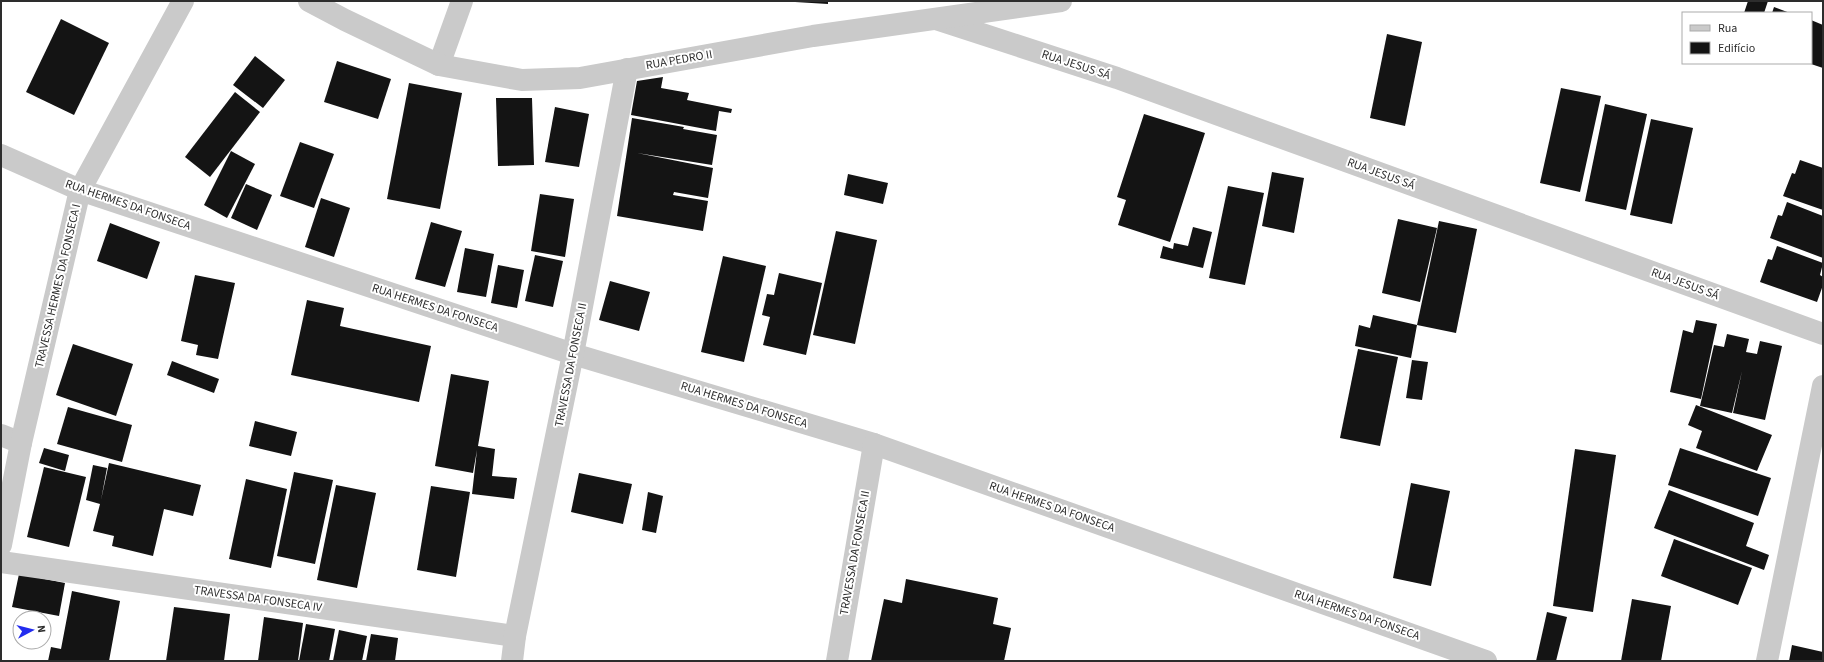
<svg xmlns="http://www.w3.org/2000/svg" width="1824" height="662" font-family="'Source Sans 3',sans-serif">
	<rect width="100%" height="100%" fill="#fff"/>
	<g fill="#141414">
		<path d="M 795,1 L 828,1 L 828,4 L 795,2 Z"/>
		<path d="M 1748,1 L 1768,1 L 1764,13 L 1744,13 Z"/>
		<path d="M 1774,7 L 1790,13 L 1772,13 Z"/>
		<path d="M 61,19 L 109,43 L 74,115 L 26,92 Z"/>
		<path d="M 1811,20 L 1823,25 L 1823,68 L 1811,64 Z"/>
		<path d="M 1387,34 L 1422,42 L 1405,126 L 1370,118 Z"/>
		<path d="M 255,56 L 285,80 L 263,108 L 233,85 Z"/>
		<path d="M 337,61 L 391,79 L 378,119 L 324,102 Z"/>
		<path d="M 663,77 L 661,88 L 689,93 L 687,100 L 732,109 L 731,113 L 719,111 L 716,131 L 631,115 L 637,81 Z"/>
		<path d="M 409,83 L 462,93 L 440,209 L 387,199 Z"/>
		<path d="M 1561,88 L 1601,96 L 1580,192 L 1540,183 Z"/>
		<path d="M 235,92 L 260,112 L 210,177 L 185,157 Z"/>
		<path d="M 496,98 L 532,98 L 534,165 L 498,166 Z"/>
		<path d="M 1605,104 L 1647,114 L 1626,210 L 1585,201 Z"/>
		<path d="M 555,107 L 589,114 L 579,167 L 545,162 Z"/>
		<path d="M 1144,114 L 1205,133 L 1170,242 L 1118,225 L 1126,200 L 1117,197 Z"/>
		<path d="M 632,118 L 684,127 L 683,129 L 717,135 L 712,165 L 637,153 L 713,168 L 708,198 L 674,192 L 673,195 L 708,201 L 703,231 L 617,216 Z"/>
		<path d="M 1651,119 L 1693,128 L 1672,224 L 1630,215 Z"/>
		<path d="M 300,142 L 334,154 L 314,208 L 280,196 Z"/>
		<path d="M 231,151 L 255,164 L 227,218 L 204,205 Z"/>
		<path d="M 1800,160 L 1823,168 L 1823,210 L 1783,196 L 1792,173 L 1795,174 Z"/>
		<path d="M 1272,172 L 1304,178 L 1294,233 L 1262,226 Z"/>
		<path d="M 848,174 L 888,183 L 883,204 L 844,195 Z"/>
		<path d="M 246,184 L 272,195 L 257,230 L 231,218 Z"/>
		<path d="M 1228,186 L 1264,193 L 1245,285 L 1209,278 Z"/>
		<path d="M 540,194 L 574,199 L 565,257 L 531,251 Z"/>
		<path d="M 321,198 L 350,208 L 334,257 L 305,247 Z"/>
		<path d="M 1787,202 L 1823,216 L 1823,258 L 1770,238 L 1778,215 L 1782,216 Z"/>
		<path d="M 1398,219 L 1437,228 L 1420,302 L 1382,293 Z"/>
		<path d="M 1439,221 L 1477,229 L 1456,333 L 1417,325 Z"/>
		<path d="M 431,222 L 462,231 L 445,287 L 415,279 Z"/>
		<path d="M 110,223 L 160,242 L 147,279 L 97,261 Z"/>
		<path d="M 1193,227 L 1212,232 L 1203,268 L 1160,258 L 1163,246 L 1173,249 L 1174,243 L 1188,246 Z"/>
		<path d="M 836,231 L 877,240 L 855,344 L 813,335 Z"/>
		<path d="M 1777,246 L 1823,263 L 1820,275 L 1823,277 L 1823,285 L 1817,302 L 1760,282 L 1768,259 L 1772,260 Z"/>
		<path d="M 465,248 L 494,254 L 486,297 L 457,292 Z"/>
		<path d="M 535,255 L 563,261 L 553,307 L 525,301 Z"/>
		<path d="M 723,256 L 766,266 L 744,362 L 701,352 Z"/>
		<path d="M 498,265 L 524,270 L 517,308 L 491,303 Z"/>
		<path d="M 779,273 L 822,283 L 806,355 L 763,345 L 770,317 L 762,315 L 767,294 L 774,295 Z"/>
		<path d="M 195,275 L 235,283 L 218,359 L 196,355 L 198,345 L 181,341 Z"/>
		<path d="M 610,281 L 650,292 L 639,331 L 599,320 Z"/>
		<path d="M 307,300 L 344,308 L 340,326 L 431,346 L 419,402 L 291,375 Z"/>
		<path d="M 1373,315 L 1417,325 L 1411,358 L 1355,346 L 1359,325 L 1370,328 Z"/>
		<path d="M 1696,320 L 1717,324 L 1701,399 L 1670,392 L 1683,330 L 1693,333 Z"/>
		<path d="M 1727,334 L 1749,339 L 1746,352 L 1757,354 L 1760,341 L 1782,346 L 1765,420 L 1733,413 L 1742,371 L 1732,413 L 1700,406 L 1714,345 L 1724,347 Z"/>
		<path d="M 73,344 L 133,364 L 116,416 L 56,395 Z"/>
		<path d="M 1358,349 L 1398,357 L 1380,446 L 1340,438 Z"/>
		<path d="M 1412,360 L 1428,362 L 1422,400 L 1406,398 Z"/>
		<path d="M 172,361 L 219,379 L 214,393 L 167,375 Z"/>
		<path d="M 451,374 L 489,381 L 478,446 L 495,449 L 492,476 L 517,478 L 514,499 L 472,494 L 477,450 L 473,473 L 435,466 Z"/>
		<path d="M 1696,405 L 1772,435 L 1757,471 L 1696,448 L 1702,431 L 1688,425 Z"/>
		<path d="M 68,407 L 132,425 L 122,462 L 57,444 Z"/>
		<path d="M 255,421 L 297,432 L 291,456 L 249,446 Z"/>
		<path d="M 44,448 L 69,455 L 65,471 L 39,463 Z"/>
		<path d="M 1680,448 L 1771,478 L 1758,516 L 1668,485 Z"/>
		<path d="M 1575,449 L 1616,455 L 1593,612 L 1553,606 Z"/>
		<path d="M 109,463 L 201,485 L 193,516 L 164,509 L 153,556 L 112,546 L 114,536 L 93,531 L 100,504 L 86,500 L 93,465 L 107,468 L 101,500 Z"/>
		<path d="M 44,467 L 86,477 L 69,547 L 27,537 Z"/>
		<path d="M 294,472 L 333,480 L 315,564 L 277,556 Z"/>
		<path d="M 579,473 L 632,484 L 623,524 L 571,512 Z"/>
		<path d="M 246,479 L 287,489 L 271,568 L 229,559 Z"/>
		<path d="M 1411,483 L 1450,491 L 1431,586 L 1393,578 Z"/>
		<path d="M 336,485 L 376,493 L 357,588 L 317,580 Z"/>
		<path d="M 431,486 L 470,492 L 456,577 L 417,570 Z"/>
		<path d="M 1669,490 L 1754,523 L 1746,546 L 1769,555 L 1764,570 L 1654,528 Z"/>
		<path d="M 648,492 L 663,496 L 656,533 L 642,530 Z"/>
		<path d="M 1674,539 L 1752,568 L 1738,605 L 1661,576 Z"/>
		<path d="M 19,574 L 65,583 L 59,616 L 12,607 Z"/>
		<path d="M 906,579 L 998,598 L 993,624 L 1011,628 L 1004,661 L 871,661 L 884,599 L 902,603 Z"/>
		<path d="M 72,591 L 120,601 L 109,661 L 48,661 L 51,647 L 61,649 Z"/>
		<path d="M 1632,599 L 1671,606 L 1661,661 L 1621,661 Z"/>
		<path d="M 174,607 L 230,614 L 224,661 L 166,661 Z"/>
		<path d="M 1547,612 L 1567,617 L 1556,661 L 1536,661 Z"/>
		<path d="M 264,617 L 303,623 L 298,661 L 258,661 Z"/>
		<path d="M 306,624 L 335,629 L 329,661 L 299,661 Z"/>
		<path d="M 339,630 L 367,636 L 362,661 L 333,661 Z"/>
		<path d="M 371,634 L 398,638 L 395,661 L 366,661 Z"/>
		<path d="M 1792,645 L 1823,652 L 1823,661 L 1789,661 Z"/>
	</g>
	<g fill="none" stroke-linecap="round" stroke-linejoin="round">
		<g stroke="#cacaca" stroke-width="22">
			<path d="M 936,19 L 1117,78 L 1823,334"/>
			<path d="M 439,65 L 462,1"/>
			<path d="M 1,155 L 80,190 L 573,354 L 874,444 L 1486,661"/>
			<path d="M 1,435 L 21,443"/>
			<path d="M 1,545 L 21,443 L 80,190 L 183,1"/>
			<path d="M 1,562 L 515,636"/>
			<path d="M 512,661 L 515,636 L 573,354 L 627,69"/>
			<path d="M 837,661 L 874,444"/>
			<path d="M 1767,661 L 1823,386"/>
		</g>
		<path stroke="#cacaca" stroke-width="22" d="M 309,1 L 345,20 L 439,65 L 522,80 L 580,78 L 813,36 L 1061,1"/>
	</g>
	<g text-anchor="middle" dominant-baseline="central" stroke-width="4" stroke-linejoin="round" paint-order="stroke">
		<g font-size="12" fill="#2d2d2d" stroke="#fff">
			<text transform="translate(679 60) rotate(-10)">RUA PEDRO II</text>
			<text transform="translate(1076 65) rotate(18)">RUA JESUS SÁ</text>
			<text transform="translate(1381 174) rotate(20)">RUA JESUS SÁ</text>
			<text transform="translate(128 205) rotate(19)">RUA HERMES DA FONSECA</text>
			<text transform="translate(1685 284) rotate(20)">RUA JESUS SÁ</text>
			<text transform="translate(58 286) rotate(-77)">TRAVESSA HERMES DA FONSECA I</text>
			<text transform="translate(435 308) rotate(18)">RUA HERMES DA FONSECA</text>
			<text transform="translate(571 365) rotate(-79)">TRAVESSA DA FONSECA II</text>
			<text transform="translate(744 405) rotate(17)">RUA HERMES DA FONSECA</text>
			<text transform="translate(1052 507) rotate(19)">RUA HERMES DA FONSECA</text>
			<text transform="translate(855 553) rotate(-80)">TRAVESSA DA FONSECA II</text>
			<text transform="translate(258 599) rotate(8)">TRAVESSA DA FONSECA IV</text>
			<text transform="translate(1357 615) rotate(19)">RUA HERMES DA FONSECA</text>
		</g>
	</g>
	<rect width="1824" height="662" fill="none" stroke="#2d2d2d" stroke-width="4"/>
	<rect x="1682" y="12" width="130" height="52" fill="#ffffff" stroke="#ababab"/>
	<rect x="1690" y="25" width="20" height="6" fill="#cacaca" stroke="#ababab"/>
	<text x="1718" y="32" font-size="12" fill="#2d2d2d">Rua</text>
	<rect x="1690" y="42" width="20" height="12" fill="#141414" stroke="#ababab"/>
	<text x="1718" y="52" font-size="12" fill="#2d2d2d">Edifício</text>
	<g transform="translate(32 630) rotate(83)"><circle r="19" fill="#ffffff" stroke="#ababab"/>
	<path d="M0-3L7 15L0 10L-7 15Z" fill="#232cef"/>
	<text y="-6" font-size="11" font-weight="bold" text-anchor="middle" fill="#2d2d2d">N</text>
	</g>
</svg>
